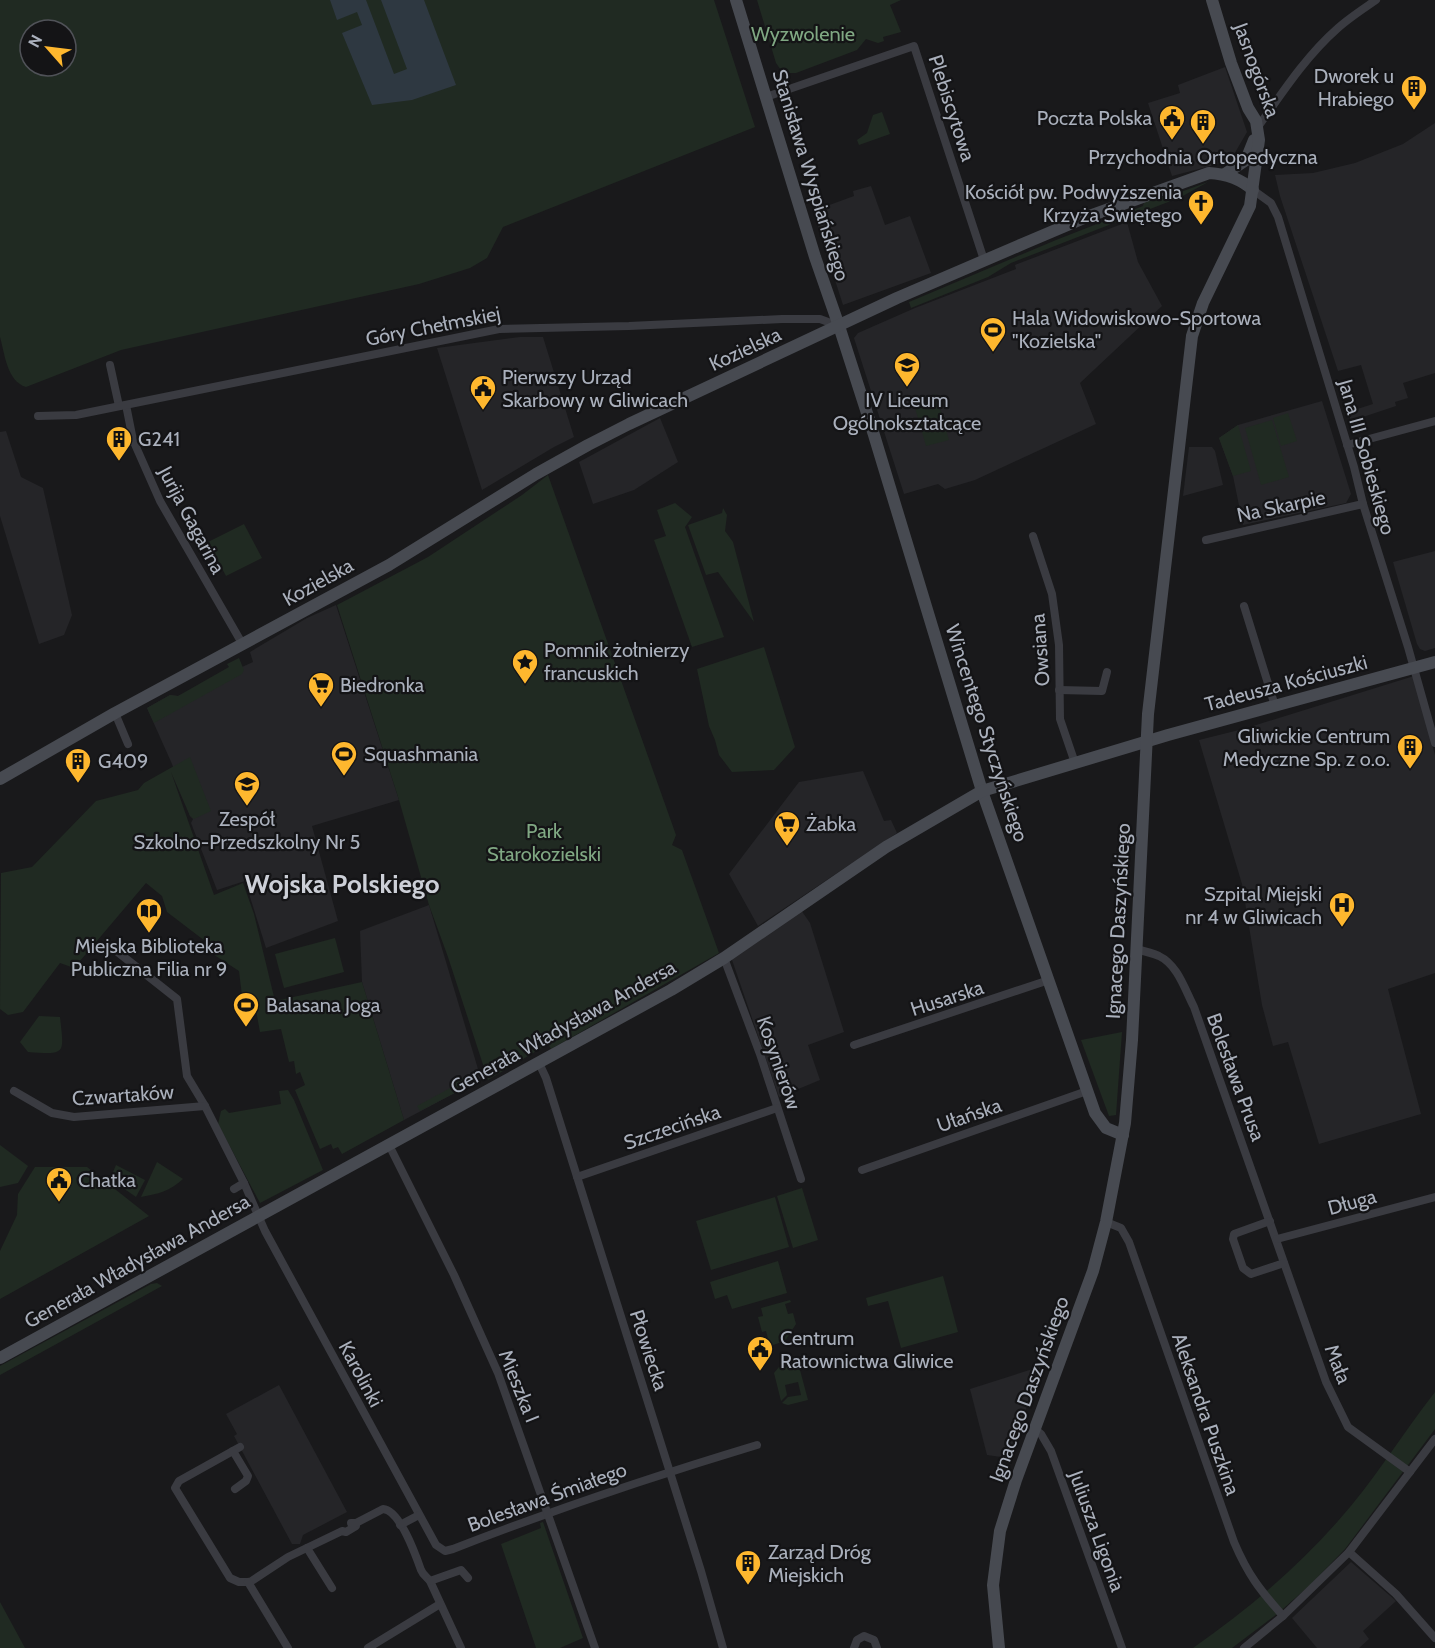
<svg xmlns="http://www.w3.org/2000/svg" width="1435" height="1648" font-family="Cabin,sans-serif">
	<rect width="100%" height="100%" fill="#19191b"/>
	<g fill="#252528">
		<path d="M 1225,67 L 1247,132 L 1233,156 L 1222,163 L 1172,176 L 1148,103 L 1180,93 L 1178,85 Z"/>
		<path d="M 1435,123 L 1435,373 L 1403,383 L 1408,398 L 1395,402 L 1396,406 L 1351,421 L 1348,412 L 1373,404 L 1361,365 L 1338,371 L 1280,196 L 1275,175 L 1313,173 L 1355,163 L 1403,144 Z"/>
		<path d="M 871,186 L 885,225 L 910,216 L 931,273 L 843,305 L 813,211 L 854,196 L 853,191 Z"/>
		<path d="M 1127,222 L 1138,262 L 1162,306 L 1080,383 L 1096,424 L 975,480 L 945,489 L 938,484 L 904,494 L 854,338 L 858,333 L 915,308 L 1016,269 L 1015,265 Z"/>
		<path d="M 520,337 L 543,337 L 574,437 L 554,447 L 482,490 L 437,348 Z"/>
		<path d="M 1322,401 L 1351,494 L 1346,503 L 1243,525 L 1233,476 L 1219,438 L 1238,425 Z"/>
		<path d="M 660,418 L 678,462 L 634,490 L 593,504 L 579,462 Z"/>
		<path d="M 6,431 L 21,477 L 43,488 L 72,615 L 64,635 L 39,644 L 0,516 L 0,432 Z"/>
		<path d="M 1189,447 L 1212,447 L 1215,451 L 1223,485 L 1183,496 Z"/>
		<path d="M 1435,551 L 1435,648 L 1425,651 L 1420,649 L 1417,644 L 1393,562 Z"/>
		<path d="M 336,605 L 399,800 L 312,826 L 338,921 L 266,948 L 245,881 L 217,890 L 191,823 L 193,819 L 190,816 L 172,764 L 147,708 L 170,695 L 178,696 L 253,662 L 250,652 L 307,618 Z"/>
		<path d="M 1414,676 L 1435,755 L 1435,973 L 1388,989 L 1421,1114 L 1319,1144 L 1288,1042 L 1273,1046 L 1262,1005 L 1242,884 L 1199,740 L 1239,730 L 1242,739 L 1255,736 L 1253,726 Z"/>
		<path d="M 863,771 L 884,821 L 891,820 L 897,833 L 758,926 L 729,874 L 799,782 Z"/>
		<path d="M 429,905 L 481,1079 L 404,1120 L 362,982 L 360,931 Z"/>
		<path d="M 801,910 L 810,923 L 844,1032 L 808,1045 L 820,1080 L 779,1097 L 731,957 Z"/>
		<path d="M 1042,1366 L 1008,1458 L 987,1455 L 970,1389 Z"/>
		<path d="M 279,1385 L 347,1512 L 303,1535 L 300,1544 L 292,1544 L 234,1436 L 237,1434 L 226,1414 Z"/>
		<path d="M 1351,1562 L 1396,1601 L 1363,1631 L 1369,1639 L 1359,1648 L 1317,1648 L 1292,1618 Z"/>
	</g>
	<g fill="#202a22" fill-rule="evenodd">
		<path d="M 0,0 L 714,0 L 755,127 L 503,227 L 487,258 L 470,268 L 419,284 L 121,350 L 26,387 C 7,381 5,355 0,337 ZM 30,30 L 66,30 L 66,66 L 30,66 Z"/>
		<path d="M 757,0 L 901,0 L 890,5 L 901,32 L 883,37 L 884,41 L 878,43 L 866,39 L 857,50 L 796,73 L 783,73 L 776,63 Z"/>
		<path d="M 882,112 L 890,134 L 859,145 L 857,140 L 867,133 L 873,115 Z"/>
		<path d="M 1208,182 L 1181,197 L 1011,263 L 988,277 L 911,308 L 909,302 L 1056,240 L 1143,206 L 1144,202 L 1148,200 L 1175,194 Z"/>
		<path d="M 936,394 L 949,440 L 926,446 L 913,401 Z"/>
		<path d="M 1288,413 L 1297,441 L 1281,446 L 1273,418 Z"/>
		<path d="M 1272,420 L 1289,477 L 1261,485 L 1245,428 Z"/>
		<path d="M 1238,425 L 1251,471 L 1233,476 L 1219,438 Z"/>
		<path d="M 548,475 L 676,835 L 672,845 L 682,850 L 719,953 L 551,1049 L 548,1044 L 488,1080 L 448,957 L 429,905 L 399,800 L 337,605 L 428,557 L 522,495 Z"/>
		<path d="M 675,503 L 692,517 L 685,527 L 724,637 L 692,647 L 654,540 L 666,536 L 657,510 Z"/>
		<path d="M 723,508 L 727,515 L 725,531 L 733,542 L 754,622 L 718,572 L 706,575 L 688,525 L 722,513 Z"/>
		<path d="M 244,524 L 262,558 L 226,576 L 208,542 Z"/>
		<path d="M 764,647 L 795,747 L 774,770 L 732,772 L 719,755 L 715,740 L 709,726 L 697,669 Z"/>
		<path d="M 239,658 L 244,670 L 242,674 L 154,723 L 147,708 L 170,695 L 178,696 L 229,667 L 227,664 Z"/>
		<path d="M 190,757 L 211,811 L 194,819 L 190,816 L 171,772 L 214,895 L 243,883 L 254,914 L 275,1001 L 362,982 L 404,1120 L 342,1154 L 338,1147 L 333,1149 L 331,1144 L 320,1149 L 295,1090 L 305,1085 L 300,1072 L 296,1074 L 294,1061 L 289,1062 L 281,1029 L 260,1032 L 253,994 L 242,996 L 239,971 L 205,949 L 205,941 L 167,912 L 162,896 L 146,883 L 74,968 L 60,963 L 23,1012 L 8,1015 L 0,1009 L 1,873 L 32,867 L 96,801 L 138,790 L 144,783 Z"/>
		<path d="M 335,938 L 344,972 L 284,988 L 275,954 Z"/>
		<path d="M 39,1016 L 60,1017 C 64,1054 67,1055 28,1052 L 20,1042 Z"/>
		<path d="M 1122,1032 L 1116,1115 L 1109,1116 L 1081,1040 Z"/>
		<path d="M 465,1077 L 474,1078 L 476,1082 L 420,1111 L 417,1106 L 454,1086 L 455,1082 Z"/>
		<path d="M 288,1090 L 294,1100 L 323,1170 L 260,1203 L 218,1124 L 221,1111 L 225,1109 L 229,1113 L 281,1104 L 279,1091 Z"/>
		<path d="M 0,1145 L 28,1166 L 18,1183 L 0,1187 Z"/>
		<path d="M 157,1162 L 183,1179 C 170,1191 158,1194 141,1197 Z"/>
		<path d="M 116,1165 L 145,1180 L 136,1197 L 123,1188 L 113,1172 Z"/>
		<path d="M 35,1167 L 87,1167 L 149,1216 L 0,1299 L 0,1251 L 17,1215 L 18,1194 Z"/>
		<path d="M 802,1188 L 818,1240 L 793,1248 L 777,1196 Z"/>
		<path d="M 775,1197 L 789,1247 L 711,1270 L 696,1221 Z"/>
		<path d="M 778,1261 L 787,1293 L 732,1309 L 727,1295 L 715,1299 L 710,1282 Z"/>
		<path d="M 943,1276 L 958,1332 L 901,1348 L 888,1301 L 868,1306 L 866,1298 Z"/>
		<path d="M 157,1283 L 162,1286 L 0,1375 L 0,1366 L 151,1284 Z"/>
		<path d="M 790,1300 L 791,1302 L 785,1304 L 788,1314 L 793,1313 L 796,1324 L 785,1341 L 770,1346 L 766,1331 L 762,1332 L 758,1317 L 763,1316 L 761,1308 Z"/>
		<path d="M 791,1364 L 800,1370 L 808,1400 L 788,1405 L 782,1403 L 788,1397 L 801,1395 L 798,1382 L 785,1385 L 787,1395 L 781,1401 L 774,1373 L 779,1367 Z"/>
		<path d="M 1435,1392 L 1435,1429 L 1345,1549 L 1309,1586 L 1277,1614 L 1232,1648 L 1193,1648 C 1246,1611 1295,1570 1338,1521 C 1374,1481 1402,1434 1435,1392 Z"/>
		<path d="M 543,1522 L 583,1638 L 560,1648 L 536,1648 L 501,1544 L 541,1528 L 540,1523 Z"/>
		<path d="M 0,1602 L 25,1648 L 0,1648 Z"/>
	</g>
	<path fill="#2e3841" d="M 330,0 L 366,0 L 394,74 L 407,69 L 381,0 L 424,0 L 456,85 L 412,100 L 372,105 L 342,33 L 362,25 L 357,12 L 337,20 Z"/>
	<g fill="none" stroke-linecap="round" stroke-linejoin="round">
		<g stroke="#3a3b41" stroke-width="8">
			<path d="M 766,97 L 914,46 L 984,260"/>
			<path d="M 1258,127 C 1282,93 1306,56 1338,28 C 1349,18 1363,9 1376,0"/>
			<path d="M 1253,190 L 1271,203 L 1278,217 L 1354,467 L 1363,504 L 1408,647 L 1435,743"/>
			<path d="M 110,365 L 119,406"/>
			<path d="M 126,405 L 133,440 L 160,501 L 243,645"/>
			<path d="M 38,416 L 76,415 L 499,329 L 629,326 L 782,319 L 820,319 L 839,326"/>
			<path d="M 1347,445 L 1435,421"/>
			<path d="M 1033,536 L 1052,594 L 1059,645 L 1060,719 L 1075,763"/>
			<path d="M 1206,540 L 1363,504"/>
			<path d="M 1244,606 L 1275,706"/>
			<path d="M 1059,690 L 1102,691 L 1107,672"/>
			<path d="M 115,713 L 128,744"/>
			<path d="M 110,946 L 177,999 L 187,1076 L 205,1106 L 244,1183 L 265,1231 L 436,1545 L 445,1551 L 453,1549 C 553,1510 654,1476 757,1445"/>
			<path d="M 1136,949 C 1144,951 1152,953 1159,956 C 1178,965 1185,990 1194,1007 L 1326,1382 L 1348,1427 L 1410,1472"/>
			<path d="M 724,958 L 760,1054 L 801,1179"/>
			<path d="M 854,1045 L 1049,980"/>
			<path d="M 539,1063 L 546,1078 L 701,1571 L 723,1648"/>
			<path d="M 14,1091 L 52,1113 L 74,1117 L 205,1106"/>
			<path d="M 389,1145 L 454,1275 L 498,1373 L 595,1648"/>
			<path d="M 862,1170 L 1087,1091"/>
			<path d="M 577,1177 L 777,1108"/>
			<path d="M 234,1189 L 244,1183"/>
			<path d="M 1270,1221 L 1234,1234 L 1233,1239 L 1243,1268 L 1251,1274 L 1284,1263"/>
			<path d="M 1106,1222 L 1121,1228 L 1129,1242 L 1234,1542 C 1248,1575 1260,1590 1283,1616"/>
			<path d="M 1277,1239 L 1435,1197"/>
			<path d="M 1035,1429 L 1041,1434 L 1051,1451 L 1122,1648"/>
			<path d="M 240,1447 L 179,1481 L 175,1488 L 230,1578 L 239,1582 L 250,1582 L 288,1557 L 342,1531 L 346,1532 L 356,1526 L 356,1523"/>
			<path d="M 233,1451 L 248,1476 L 246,1481 L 235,1489"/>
			<path d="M 351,1523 L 356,1523 L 383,1509 C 400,1510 416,1556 421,1570 C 423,1575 427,1577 430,1581 L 461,1648"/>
			<path d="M 400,1525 L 419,1515"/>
			<path d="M 307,1548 L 332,1588"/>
			<path d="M 1349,1552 L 1396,1594 L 1435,1638"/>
			<path d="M 430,1581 L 461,1570 L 468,1578"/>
			<path d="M 248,1582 L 288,1648"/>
			<path d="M 368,1648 L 440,1604"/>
			<path d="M 854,1648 L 857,1640 L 864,1636 L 874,1640 L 877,1648"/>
			<path d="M 1244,1648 L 1283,1616 L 1349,1552 L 1435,1439"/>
		</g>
		<g stroke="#474a51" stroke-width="12">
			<path d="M 736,0 L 815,257 L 839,326 L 874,435 L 982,791 L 1095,1113 L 1106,1128 L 1123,1135"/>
			<path d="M 1225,174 L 1246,160 L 1254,140"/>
			<path d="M 0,779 L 115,713 L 389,565 L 536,474 L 588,445 L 629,424 L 897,298 L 1025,243 L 1084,218 L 1209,173 C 1226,174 1240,178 1253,190"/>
			<path d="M 0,1358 L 671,990 L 724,958 L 886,847 L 982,791 L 1168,735 L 1435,662"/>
			<path d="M 999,1648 L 993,1585 L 1000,1531 L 1016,1480 L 1093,1271 L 1106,1222 L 1125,1123 L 1132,1040 L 1148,714 L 1192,336 L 1203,303 L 1250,206 L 1259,140 L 1256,121 L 1248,108 L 1231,63 L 1212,0"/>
		</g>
	</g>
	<defs>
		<g id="building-pin" transform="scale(1.35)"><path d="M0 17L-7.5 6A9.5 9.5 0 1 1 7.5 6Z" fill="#feb72e" stroke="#141416"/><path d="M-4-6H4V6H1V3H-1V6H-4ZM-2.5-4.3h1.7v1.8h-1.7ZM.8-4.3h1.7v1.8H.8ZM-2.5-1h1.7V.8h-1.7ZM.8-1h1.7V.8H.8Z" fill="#111"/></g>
		<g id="civic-pin" transform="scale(1.35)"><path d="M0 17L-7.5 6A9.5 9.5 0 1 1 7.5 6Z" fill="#feb72e" stroke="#141416"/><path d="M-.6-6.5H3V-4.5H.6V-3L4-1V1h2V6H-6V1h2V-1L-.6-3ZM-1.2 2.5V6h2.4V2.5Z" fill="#111"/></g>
		<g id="church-pin" transform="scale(1.35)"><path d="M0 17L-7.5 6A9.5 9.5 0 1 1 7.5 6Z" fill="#feb72e" stroke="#141416"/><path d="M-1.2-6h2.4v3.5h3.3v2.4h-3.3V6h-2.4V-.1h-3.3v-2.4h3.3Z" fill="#111"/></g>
		<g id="stadium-pin" transform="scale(1.35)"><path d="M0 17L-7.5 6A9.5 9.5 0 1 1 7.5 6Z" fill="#feb72e" stroke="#141416"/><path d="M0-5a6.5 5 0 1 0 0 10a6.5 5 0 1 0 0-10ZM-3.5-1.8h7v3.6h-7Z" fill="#111"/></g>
		<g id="school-pin" transform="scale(1.35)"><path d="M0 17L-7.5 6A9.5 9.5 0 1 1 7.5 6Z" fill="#feb72e" stroke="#141416"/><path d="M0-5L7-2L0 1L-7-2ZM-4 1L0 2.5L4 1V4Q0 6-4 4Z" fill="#111"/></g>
		<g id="sight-pin" transform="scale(1.35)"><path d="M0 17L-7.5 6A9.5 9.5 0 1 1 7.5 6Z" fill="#feb72e" stroke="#141416"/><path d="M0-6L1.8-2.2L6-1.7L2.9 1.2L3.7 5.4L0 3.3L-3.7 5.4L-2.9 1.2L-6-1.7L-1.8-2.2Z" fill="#111"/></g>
		<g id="supermarket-pin" transform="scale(1.35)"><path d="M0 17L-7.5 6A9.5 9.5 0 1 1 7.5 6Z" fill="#feb72e" stroke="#141416"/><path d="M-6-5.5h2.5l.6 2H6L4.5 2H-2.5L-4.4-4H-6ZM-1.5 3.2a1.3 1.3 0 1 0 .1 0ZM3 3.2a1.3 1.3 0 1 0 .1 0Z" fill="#111"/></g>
		<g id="hospital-pin" transform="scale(1.35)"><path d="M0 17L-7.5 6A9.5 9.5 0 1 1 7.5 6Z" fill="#feb72e" stroke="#141416"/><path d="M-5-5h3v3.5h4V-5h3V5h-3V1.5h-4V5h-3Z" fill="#111"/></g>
		<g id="library-pin" transform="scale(1.35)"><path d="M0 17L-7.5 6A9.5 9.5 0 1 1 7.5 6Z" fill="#feb72e" stroke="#141416"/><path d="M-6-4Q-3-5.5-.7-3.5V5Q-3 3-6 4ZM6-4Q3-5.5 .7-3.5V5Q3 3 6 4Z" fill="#111"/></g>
	</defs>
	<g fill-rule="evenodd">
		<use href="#building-pin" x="1414" y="88"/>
		<use href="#civic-pin" x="1172" y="118"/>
		<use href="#building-pin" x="1203" y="122"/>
		<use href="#church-pin" x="1201" y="203"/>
		<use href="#stadium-pin" x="993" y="330"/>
		<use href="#school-pin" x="907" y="365"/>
		<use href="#civic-pin" x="483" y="388"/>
		<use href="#building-pin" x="119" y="439"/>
		<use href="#sight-pin" x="525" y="662"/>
		<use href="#supermarket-pin" x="321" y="685"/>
		<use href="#building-pin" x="1410" y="747"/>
		<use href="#stadium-pin" x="344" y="754"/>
		<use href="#building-pin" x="78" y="761"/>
		<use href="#school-pin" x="247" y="784"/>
		<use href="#supermarket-pin" x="787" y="824"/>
		<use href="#hospital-pin" x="1342" y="905"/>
		<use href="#library-pin" x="149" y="911"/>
		<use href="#stadium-pin" x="246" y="1005"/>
		<use href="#civic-pin" x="59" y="1180"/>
		<use href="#civic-pin" x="760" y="1349"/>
		<use href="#building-pin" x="748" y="1563"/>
	</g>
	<g text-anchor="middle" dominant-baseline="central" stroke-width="4.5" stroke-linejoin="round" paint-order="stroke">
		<g font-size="20" fill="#80a883" stroke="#141416">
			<text x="803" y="34">Wyzwolenie</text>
			<text x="544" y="831">Park<tspan x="544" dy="23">Starokozielski</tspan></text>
		</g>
		<g font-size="20" fill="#aab0bc" stroke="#141416">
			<text transform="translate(1257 70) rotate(70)">Jasnogórska</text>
			<text transform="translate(952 108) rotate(72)">Plebiscytowa</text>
			<text transform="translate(811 175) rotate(73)">Stanisława Wyspiańskiego</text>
			<text transform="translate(433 326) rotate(-11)">Góry Chełmskiej</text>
			<text transform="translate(745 349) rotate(-25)">Kozielska</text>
			<text transform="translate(1367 457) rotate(74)">Jana III Sobieskiego</text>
			<text transform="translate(1281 506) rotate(-12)">Na Skarpie</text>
			<text transform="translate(192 520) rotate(62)">Jurija Gagarina</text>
			<text transform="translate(318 582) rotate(-29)">Kozielska</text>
			<text transform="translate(1040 650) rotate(-94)">Owsiana</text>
			<text transform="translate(1286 683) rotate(-15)">Tadeusza Kościuszki</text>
			<text transform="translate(987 733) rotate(72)">Wincentego Styczyńskiego</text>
			<text transform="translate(1118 921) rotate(-87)">Ignacego Daszyńskiego</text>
			<text transform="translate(947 998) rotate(-18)">Husarska</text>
			<text transform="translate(563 1027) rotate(-29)">Generała Władysława Andersa</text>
			<text transform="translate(779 1063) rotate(71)">Kosynierów</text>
			<text transform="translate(1236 1077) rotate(70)">Bolesława Prusa</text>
			<text transform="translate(123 1095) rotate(-4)">Czwartaków</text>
			<text transform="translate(969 1115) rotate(-19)">Ułańska</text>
			<text transform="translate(672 1127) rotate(-19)">Szczecińska</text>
			<text transform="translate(1352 1202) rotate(-15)">Długa</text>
			<text transform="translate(137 1261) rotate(-29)">Generała Władysława Andersa</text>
			<text transform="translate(649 1350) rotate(72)">Płowiecka</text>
			<text transform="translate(1338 1364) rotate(69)">Mała</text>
			<text transform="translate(361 1374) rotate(62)">Karolinki</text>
			<text transform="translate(519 1386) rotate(68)">Mieszka I</text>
			<text transform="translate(1029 1389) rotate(-70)">Ignacego Daszyńskiego</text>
			<text transform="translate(1206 1414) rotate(71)">Aleksandra Puszkina</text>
			<text transform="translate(547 1497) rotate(-20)">Bolesława Śmiałego</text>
			<text transform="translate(1097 1531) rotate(70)">Juliusza Ligonia</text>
		</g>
		<g font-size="20" fill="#aab0bc" stroke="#141416" text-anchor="start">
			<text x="1394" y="76" text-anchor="end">Dworek u<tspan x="1394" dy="23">Hrabiego</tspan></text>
			<text x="1152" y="118" text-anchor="end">Poczta Polska</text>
			<text x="1203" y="157" text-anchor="middle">Przychodnia Ortopedyczna</text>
			<text x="1182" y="192" text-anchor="end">Kościół pw. Podwyższenia<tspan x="1182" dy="23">Krzyża Świętego</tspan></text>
			<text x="1012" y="318">Hala Widowiskowo-Sportowa<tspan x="1012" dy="23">"Kozielska"</tspan></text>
			<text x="502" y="377">Pierwszy Urząd<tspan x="502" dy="23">Skarbowy w Gliwicach</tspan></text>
			<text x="907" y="400" text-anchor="middle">IV Liceum<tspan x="907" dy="23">Ogólnokształcące</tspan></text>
			<text x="138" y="439">G241</text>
			<text x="544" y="650">Pomnik żołnierzy<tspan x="544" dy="23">francuskich</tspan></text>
			<text x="340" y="685">Biedronka</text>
			<text x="1390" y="736" text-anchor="end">Gliwickie Centrum<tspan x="1390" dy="23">Medyczne Sp. z o.o.</tspan></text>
			<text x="364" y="754">Squashmania</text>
			<text x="98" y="761">G409</text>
			<text x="247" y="819" text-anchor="middle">Zespół<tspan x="247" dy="23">Szkolno-Przedszkolny Nr 5</tspan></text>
			<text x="806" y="824">Żabka</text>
			<text x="1322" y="894" text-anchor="end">Szpital Miejski<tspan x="1322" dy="23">nr 4 w Gliwicach</tspan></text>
			<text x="149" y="946" text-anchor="middle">Miejska Biblioteka<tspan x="149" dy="23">Publiczna Filia nr 9</tspan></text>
			<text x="266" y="1005">Balasana Joga</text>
			<text x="78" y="1180">Chatka</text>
			<text x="780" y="1338">Centrum<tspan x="780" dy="23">Ratownictwa Gliwice</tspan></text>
			<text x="768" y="1552">Zarząd Dróg<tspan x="768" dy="23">Miejskich</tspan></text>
		</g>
		<g font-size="26" font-weight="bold" fill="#cccfd7" stroke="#141416">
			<text x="342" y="884">Wojska Polskiego</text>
		</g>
	</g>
	<g transform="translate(48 48) rotate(298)"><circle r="28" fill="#141416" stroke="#505258" stroke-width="1.5"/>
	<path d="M0-4.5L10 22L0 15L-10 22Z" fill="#feb72e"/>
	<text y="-9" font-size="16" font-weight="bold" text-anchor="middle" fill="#aab0bc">N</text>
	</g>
</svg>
